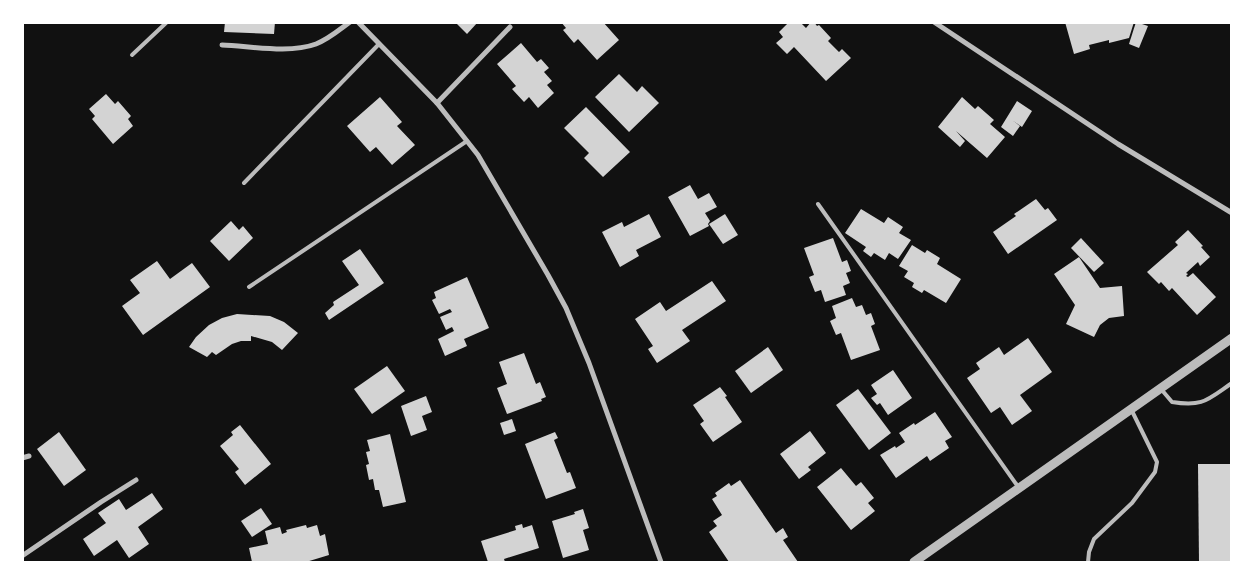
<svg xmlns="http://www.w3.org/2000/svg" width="1254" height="585" font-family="Poppins,sans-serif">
	<rect width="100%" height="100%" fill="#111"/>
	<g fill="#d3d3d3">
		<path d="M 225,22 L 275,22 L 274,34 L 224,32 Z"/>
		<path d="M 455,22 L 478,22 L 467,34 Z"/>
		<path d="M 561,22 L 603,22 L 619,40 L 597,60 L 578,39 L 574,43 L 563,30 L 566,28 Z"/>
		<path d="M 789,22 L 800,22 L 806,28 L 811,22 L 814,22 L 817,26 L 819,25 L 831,38 L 828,41 L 839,52 L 842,49 L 851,58 L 826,81 L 794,47 L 787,54 L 776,43 L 783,37 L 779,32 Z"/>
		<path d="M 1065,22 L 1134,22 L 1129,38 L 1109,43 L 1109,40 L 1089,45 L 1090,49 L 1074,54 Z"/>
		<path d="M 1136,22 L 1148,26 L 1139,48 L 1129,44 Z"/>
		<path d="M 521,43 L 537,62 L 541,59 L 549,68 L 544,72 L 552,81 L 547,85 L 554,93 L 538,108 L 529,97 L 524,102 L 512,89 L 516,86 L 497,64 Z"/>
		<path d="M 619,74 L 637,92 L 642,86 L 659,103 L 629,132 L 595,97 Z"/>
		<path d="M 106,94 L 115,104 L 118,101 L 131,116 L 128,119 L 133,126 L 113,144 L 92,119 L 95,116 L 89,109 Z"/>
		<path d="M 380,97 L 402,122 L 397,126 L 415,145 L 392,165 L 376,147 L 370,152 L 347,126 Z"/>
		<path d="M 962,97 L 975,109 L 978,106 L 994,120 L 990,124 L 1005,137 L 987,158 L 956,131 L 965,141 L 960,147 L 938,127 Z"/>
		<path d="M 1017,101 L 1032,111 L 1022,127 L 1012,120 L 1020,126 L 1013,136 L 1001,127 Z"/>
		<path d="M 586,107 L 630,152 L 603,177 L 584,158 L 589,153 L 564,128 Z"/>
		<path d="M 690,185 L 698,199 L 709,193 L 717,207 L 705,213 L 710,221 L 708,224 L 709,226 L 690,236 L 668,197 Z"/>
		<path d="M 1036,199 L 1045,210 L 1048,208 L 1057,220 L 1008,254 L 993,232 L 1016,216 L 1014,214 Z"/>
		<path d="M 861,209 L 884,223 L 888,217 L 903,227 L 899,233 L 911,240 L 898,259 L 889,253 L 885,260 L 874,253 L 871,257 L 863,251 L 866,247 L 845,233 Z"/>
		<path d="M 649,214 L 661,237 L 636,250 L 639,256 L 620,267 L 602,232 L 622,222 L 624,227 Z"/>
		<path d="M 725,214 L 738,235 L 723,244 L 709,224 Z"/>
		<path d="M 231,221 L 239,230 L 243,226 L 253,238 L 229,261 L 210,241 Z"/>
		<path d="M 1188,230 L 1203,246 L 1201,247 L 1210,257 L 1200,266 L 1198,262 L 1186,273 L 1188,274 L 1186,276 L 1188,277 L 1193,273 L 1216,297 L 1197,315 L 1172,288 L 1169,291 L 1161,282 L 1159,284 L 1147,272 L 1178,245 L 1175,242 Z"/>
		<path d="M 833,238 L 842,262 L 847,260 L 851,271 L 846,273 L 850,283 L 843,286 L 846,295 L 825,302 L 821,290 L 815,292 L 809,277 L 814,275 L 804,248 Z"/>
		<path d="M 1081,238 L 1104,263 L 1094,272 L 1071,248 Z"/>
		<path d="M 912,245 L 925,253 L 927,250 L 940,258 L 937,264 L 961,279 L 946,303 L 924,290 L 922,293 L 912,287 L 914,283 L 904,277 L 908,271 L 899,266 Z"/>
		<path d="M 360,249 L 384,283 L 329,320 L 325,313 L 334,305 L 333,302 L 359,285 L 342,261 Z"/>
		<path d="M 1079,257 L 1100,288 L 1122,286 L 1124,316 L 1109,318 L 1100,325 L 1094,337 L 1066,324 L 1075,305 L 1054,274 Z"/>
		<path d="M 157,261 L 170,279 L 192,263 L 210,287 L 143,335 L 122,306 L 140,293 L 130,280 Z"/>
		<path d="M 467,277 L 489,328 L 464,339 L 467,346 L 445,356 L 438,339 L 454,331 L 452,327 L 446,330 L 440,317 L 452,312 L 450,309 L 439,314 L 432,300 L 436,298 L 434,292 Z"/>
		<path d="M 712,281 L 726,301 L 682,330 L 690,341 L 657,363 L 648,349 L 653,346 L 635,319 L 660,302 L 666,311 Z"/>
		<path d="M 852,298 L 856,307 L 862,305 L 866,315 L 871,313 L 875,324 L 871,326 L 880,350 L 851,360 L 841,333 L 836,335 L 830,321 L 836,318 L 832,306 Z"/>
		<path d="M 237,314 L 270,316 L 284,322 L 298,333 L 282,350 L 272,342 L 251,336 L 251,341 L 241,341 L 232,344 L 216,355 L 212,352 L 207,357 L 189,347 L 196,337 L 209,325 L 222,318 Z"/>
		<path d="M 1028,338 L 1052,372 L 1020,395 L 1032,411 L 1012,425 L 1000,407 L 991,413 L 967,378 L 980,369 L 976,363 L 999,347 L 1004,355 Z"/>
		<path d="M 768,347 L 783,370 L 751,393 L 735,371 Z"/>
		<path d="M 524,353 L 536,384 L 540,382 L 546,397 L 541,399 L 542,401 L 507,414 L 497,388 L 507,384 L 499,362 Z"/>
		<path d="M 387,366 L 405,391 L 372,414 L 354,389 Z"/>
		<path d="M 893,370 L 912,398 L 888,415 L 880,403 L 877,405 L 871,398 L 877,394 L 871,385 Z"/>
		<path d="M 720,387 L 727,396 L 725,397 L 742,422 L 713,442 L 700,424 L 704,421 L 693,405 Z"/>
		<path d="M 858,389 L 891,433 L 869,450 L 836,405 Z"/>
		<path d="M 426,396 L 432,412 L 422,416 L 427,430 L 411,436 L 401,406 Z"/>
		<path d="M 935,412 L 952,437 L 945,441 L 949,448 L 930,461 L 927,456 L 896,478 L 880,455 L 895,446 L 896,448 L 905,442 L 899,433 L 914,423 L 915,425 Z"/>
		<path d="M 512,419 L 516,431 L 504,435 L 500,423 Z"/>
		<path d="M 240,425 L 271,464 L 245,485 L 235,472 L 239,469 L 220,446 L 233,435 L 231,432 Z"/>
		<path d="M 810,431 L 826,453 L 808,467 L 811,470 L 799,479 L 780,454 Z"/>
		<path d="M 59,432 L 86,470 L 64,486 L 37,449 Z"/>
		<path d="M 555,432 L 558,438 L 554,440 L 567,473 L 570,472 L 576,488 L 546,499 L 525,444 Z"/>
		<path d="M 390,434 L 406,502 L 383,507 L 379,490 L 375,490 L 373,479 L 369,480 L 366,465 L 369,464 L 366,452 L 370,451 L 367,440 Z"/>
		<path d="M 1198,464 L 1232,464 L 1232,562 L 1199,562 Z"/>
		<path d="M 841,468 L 856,486 L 861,482 L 874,498 L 868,503 L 875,511 L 851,530 L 817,487 Z"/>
		<path d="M 740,480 L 776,533 L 783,528 L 788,537 L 783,540 L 798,562 L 729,562 L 709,532 L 717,526 L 713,521 L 722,515 L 712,499 L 717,496 L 715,493 L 729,483 L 731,486 Z"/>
		<path d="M 152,493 L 163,509 L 138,527 L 149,544 L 129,558 L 117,540 L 94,556 L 83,539 L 106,523 L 98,513 L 119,499 L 126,510 Z"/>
		<path d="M 261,508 L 272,524 L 252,537 L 241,521 Z"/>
		<path d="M 583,509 L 589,528 L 583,530 L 589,550 L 563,558 L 552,521 L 575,514 L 574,512 Z"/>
		<path d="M 522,524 L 523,528 L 532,525 L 539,548 L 504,559 L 505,562 L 488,562 L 481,541 L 516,530 L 515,526 Z"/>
		<path d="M 306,525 L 307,528 L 317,525 L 320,536 L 325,534 L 329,555 L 306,562 L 252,562 L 249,548 L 268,544 L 265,531 L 280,527 L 282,534 L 287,532 L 286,530 Z"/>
	</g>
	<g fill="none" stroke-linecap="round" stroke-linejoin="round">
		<g stroke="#bcbcbc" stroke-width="4">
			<path d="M 132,55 L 167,22"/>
			<path d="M 244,183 L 379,44"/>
			<path d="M 818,204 L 1019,488"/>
			<path d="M 249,287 L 467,141"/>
			<path d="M 1161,389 L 1172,402 C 1203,407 1207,400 1232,383"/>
			<path d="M 1088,562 L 1089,552 L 1094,539 L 1132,503 L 1155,472 L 1157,462 L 1131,409"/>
		</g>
		<g stroke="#bcbcbc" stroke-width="5">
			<path d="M 358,22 L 437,103 L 478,155 L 548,275 L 566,308 L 589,363 L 661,562"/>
			<path d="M 934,22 L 1118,144 L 1232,213"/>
			<path d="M 222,45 C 250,46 289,54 316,44 C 329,39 339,30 350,22"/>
			<path d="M 437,103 L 510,27"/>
			<path d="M 22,458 L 29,456"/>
			<path d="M 22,556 L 101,502 L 136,480"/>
		</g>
		<path stroke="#bcbcbc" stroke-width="9" d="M 914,562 L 1232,338"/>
	</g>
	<rect width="1254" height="585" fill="none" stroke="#ffffff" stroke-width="48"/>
</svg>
